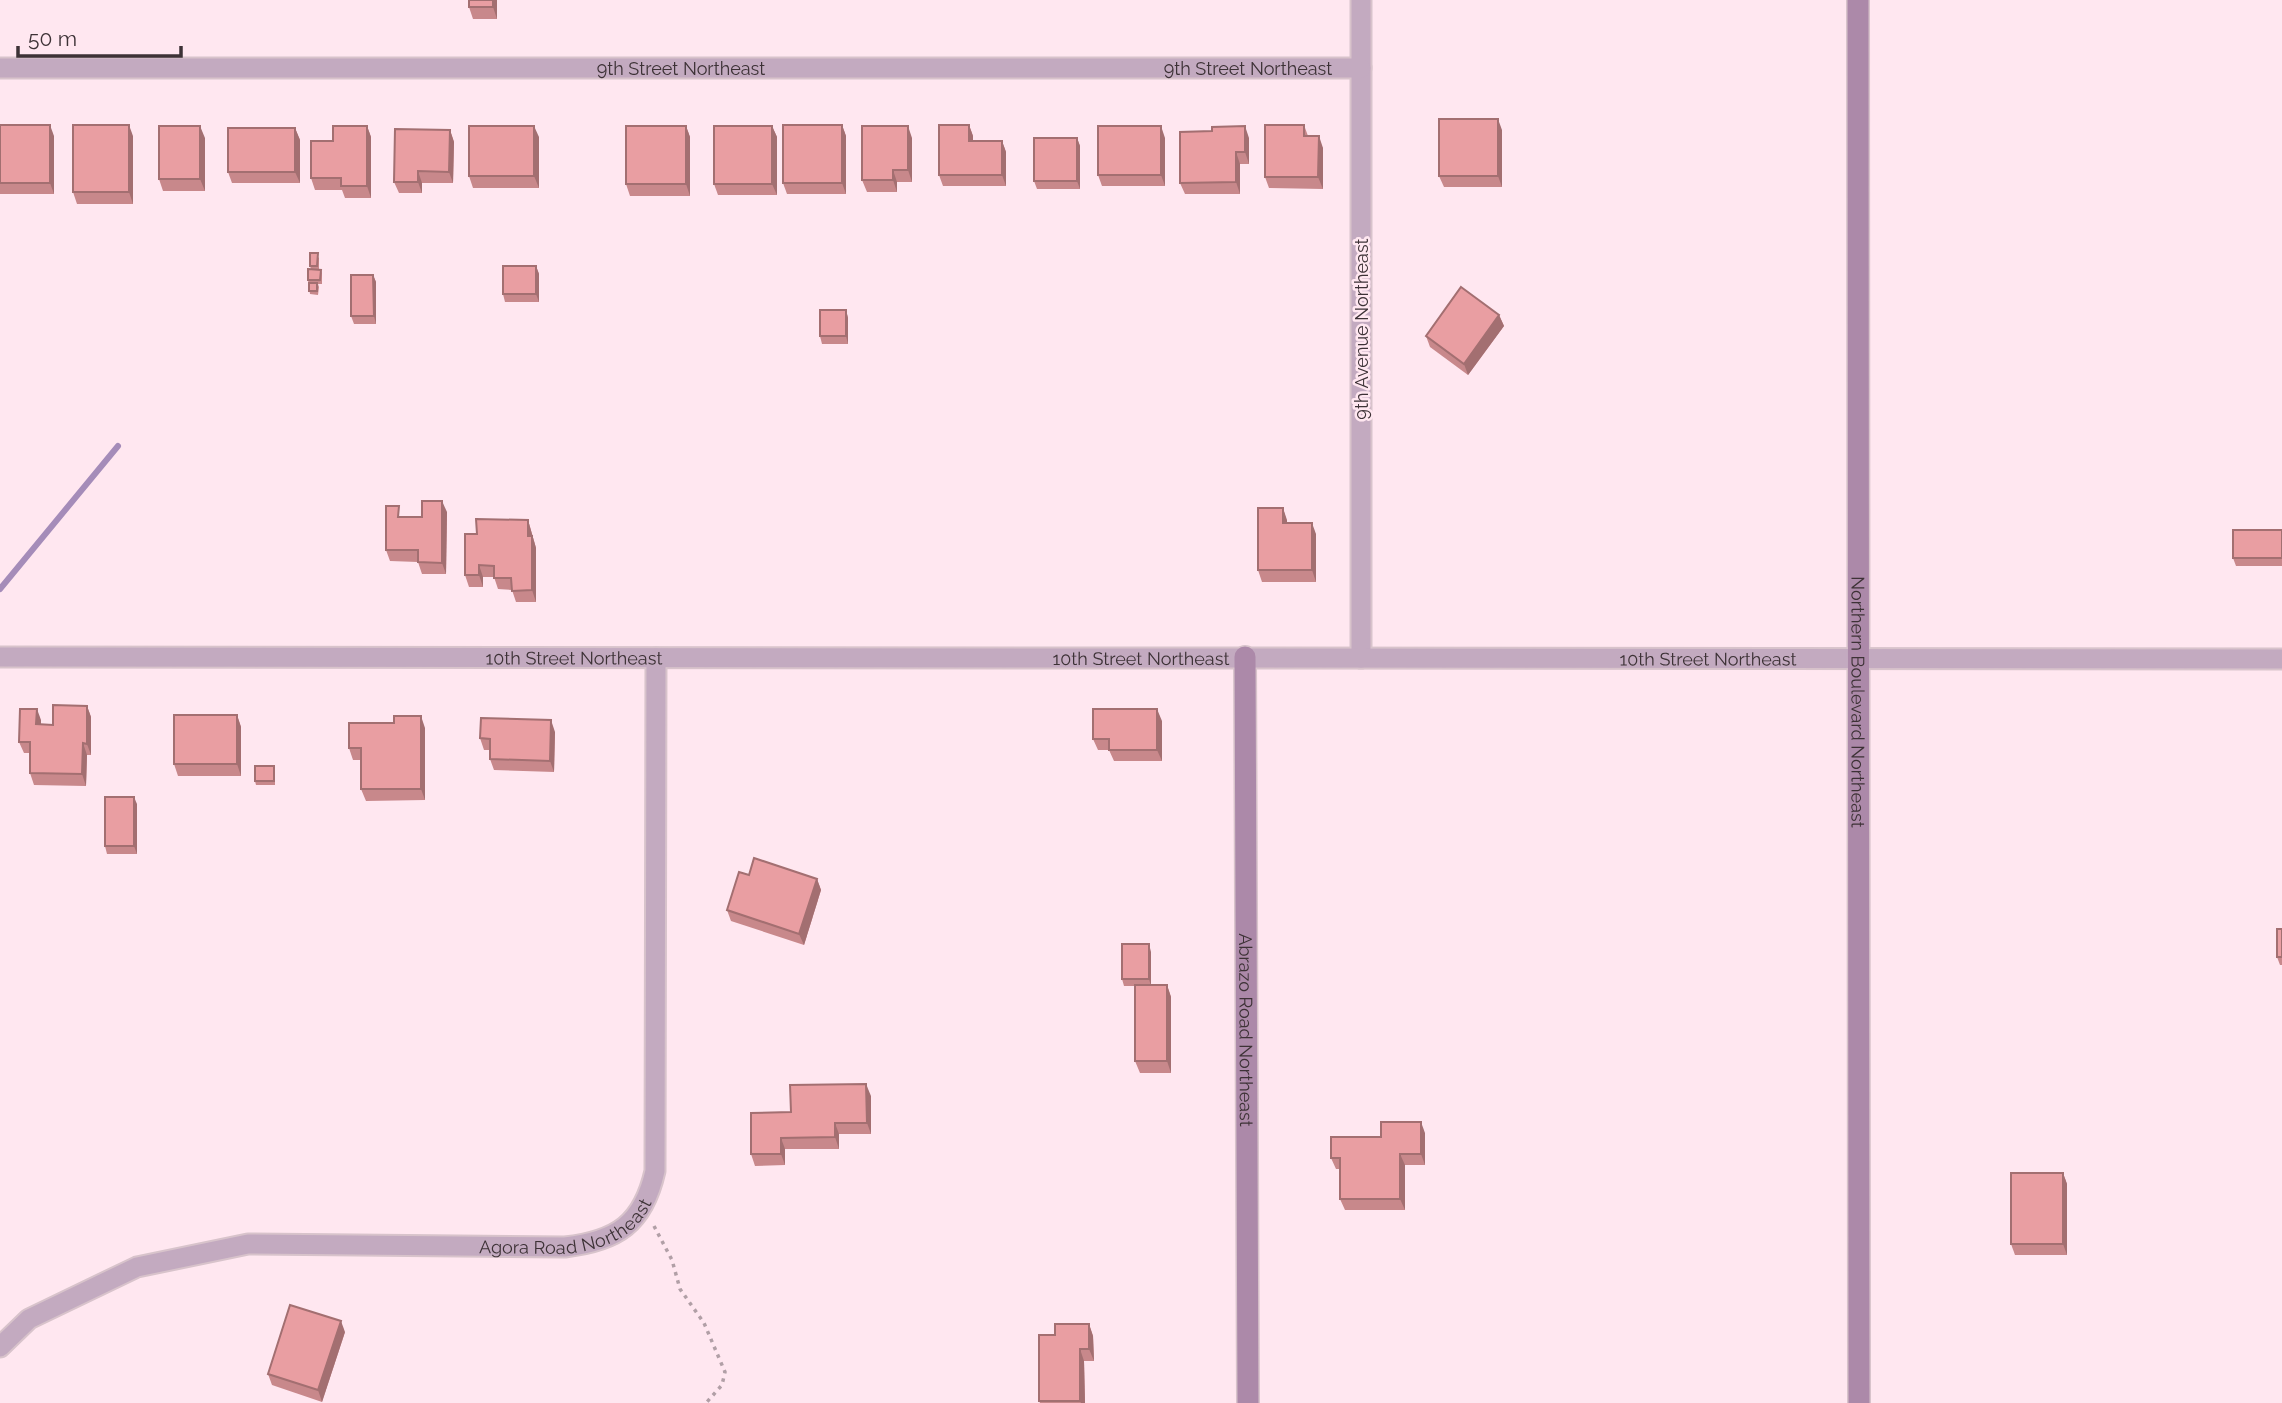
<svg xmlns="http://www.w3.org/2000/svg" width="2282" height="1403" font-family="Raleway,sans-serif">
	<rect width="100%" height="100%" fill="#ffe7f0"/>
	<g fill="none" stroke-linecap="round" stroke-linejoin="round">
		<path stroke="#a58cb9" stroke-width="6" d="M 0,589 L 118,446"/>
		<g stroke="#d8c3cb" stroke-width="23">
			<g id="street">
				<path d="M 1361,0 L 1361,658"/>
				<path id="s1" d="M 0,68 L 1361,68"/>
				<path id="s2" d="M 0,657 L 2282,659"/>
				<path id="s3" d="M 0,1347 L 29,1319 L 137,1267 L 248,1244 L 565,1247 C 617,1241 643,1224 655,1171 L 656,658"/>
			</g>
		</g>
		<g stroke="#d8c3cb" stroke-width="24">
			<g id="secondary">
				<path id="s4" d="M 1858,0 L 1859,1403"/>
				<path id="s5" d="M 1245,657 L 1248,1403"/>
			</g>
		</g>
		<path stroke="#b19fa6" stroke-width="3.5" stroke-dasharray="3.5 5" stroke-linecap="butt" d="M 654,1226 L 672,1260 L 680,1289 L 704,1323 L 725,1372 L 722,1385 L 706,1403"/>
		<use href="#street" stroke="#c3aac0" stroke-width="19"/>
		<use href="#secondary" stroke="#ac89a9" stroke-width="21"/>
	</g>
	<g fill="#c8888b">
		<path d="M 497,0 L 497,19 L 473,19 L 469,7 Z"/>
		<path d="M 0,125 L 54,136 L 54,194 L 0,194 Z"/>
		<path d="M 842,125 L 846,136 L 846,194 L 787,194 L 783,183 Z"/>
		<path d="M 969,125 L 973,136 L 973,141 L 1002,141 L 1006,152 L 1006,186 L 943,186 L 939,175 Z"/>
		<path d="M 1304,125 L 1308,136 L 1323,148 L 1323,189 L 1269,188 L 1265,177 Z"/>
		<path d="M 367,126 L 371,137 L 371,198 L 345,198 L 342,190 L 315,190 L 311,178 L 333,141 Z"/>
		<path d="M 686,126 L 690,137 L 690,196 L 630,196 L 626,184 Z"/>
		<path d="M 772,126 L 777,137 L 777,195 L 718,195 L 714,184 Z"/>
		<path d="M 295,128 L 300,140 L 300,183 L 232,183 L 228,172 Z"/>
		<path d="M 450,130 L 454,142 L 453,183 L 422,183 L 422,193 L 399,193 L 394,182 Z"/>
		<path d="M 1502,130 L 1502,187 L 1444,187 L 1439,176 Z"/>
		<path d="M 133,136 L 133,204 L 77,204 L 73,192 Z"/>
		<path d="M 539,137 L 539,188 L 473,188 L 469,176 Z"/>
		<path d="M 205,138 L 205,191 L 163,191 L 159,179 Z"/>
		<path d="M 912,138 L 912,182 L 897,182 L 897,192 L 867,192 L 862,180 Z"/>
		<path d="M 1077,138 L 1080,146 L 1080,189 L 1037,189 L 1034,181 Z"/>
		<path d="M 1165,138 L 1165,186 L 1102,186 L 1098,175 Z"/>
		<path d="M 1249,138 L 1249,164 L 1240,164 L 1240,194 L 1185,194 L 1180,183 Z"/>
		<path d="M 319,257 L 319,269 L 321,270 L 322,273 L 322,284 L 318,284 L 319,287 L 318,295 L 310,294 L 308,280 L 311,269 L 310,266 Z"/>
		<path d="M 536,266 L 539,274 L 539,302 L 505,302 L 503,294 Z"/>
		<path d="M 373,275 L 376,282 L 376,324 L 354,324 L 351,316 Z"/>
		<path d="M 846,310 L 848,318 L 848,344 L 822,344 L 820,336 Z"/>
		<path d="M 1499,315 L 1504,326 L 1468,375 L 1430,347 L 1426,336 Z"/>
		<path d="M 1283,508 L 1287,523 L 1316,534 L 1316,582 L 1262,582 L 1258,570 Z"/>
		<path d="M 447,512 L 446,574 L 422,574 L 418,562 L 390,561 L 386,550 L 402,517 L 422,517 Z"/>
		<path d="M 528,520 L 536,548 L 536,602 L 516,602 L 512,590 L 498,589 L 494,577 L 483,577 L 483,587 L 469,587 L 465,575 Z"/>
		<path d="M 2282,530 L 2282,566 L 2236,566 L 2233,558 Z"/>
		<path d="M 87,706 L 91,717 L 91,755 L 87,755 L 86,786 L 34,785 L 30,773 L 30,753 L 24,753 L 19,742 L 41,720 L 41,725 L 53,725 Z"/>
		<path d="M 237,715 L 241,727 L 241,776 L 178,776 L 174,764 Z"/>
		<path d="M 1162,721 L 1162,761 L 1114,761 L 1109,750 L 1098,750 L 1093,739 Z"/>
		<path d="M 425,728 L 425,800 L 366,801 L 361,789 L 361,760 L 353,760 L 349,748 Z"/>
		<path d="M 555,732 L 554,772 L 494,770 L 490,759 L 490,750 L 484,750 L 480,738 Z"/>
		<path d="M 274,766 L 275,769 L 275,785 L 256,785 L 255,781 Z"/>
		<path d="M 137,804 L 137,854 L 107,854 L 105,846 Z"/>
		<path d="M 749,875 L 817,879 L 821,890 L 804,945 L 731,921 L 727,910 Z"/>
		<path d="M 2282,929 L 2282,965 L 2280,965 L 2277,957 Z"/>
		<path d="M 1151,952 L 1151,985 L 1167,985 L 1171,997 L 1171,1073 L 1140,1073 L 1135,1061 L 1135,986 L 1124,986 L 1122,979 Z"/>
		<path d="M 871,1096 L 871,1134 L 839,1134 L 839,1149 L 785,1149 L 785,1165 L 755,1166 L 751,1154 L 791,1112 Z"/>
		<path d="M 1425,1133 L 1425,1165 L 1405,1165 L 1405,1210 L 1345,1210 L 1340,1199 L 1340,1169 L 1336,1169 L 1331,1158 L 1381,1137 Z"/>
		<path d="M 2063,1173 L 2067,1184 L 2067,1255 L 2015,1255 L 2011,1244 Z"/>
		<path d="M 1089,1324 L 1093,1336 L 1094,1361 L 1084,1361 L 1085,1403 L 1040,1403 L 1039,1401 L 1055,1335 Z"/>
		<path d="M 345,1332 L 322,1402 L 272,1385 L 268,1374 Z"/>
	</g>
	<g fill="#a36f71">
		<path d="M 493,0 L 497,0 L 497,19 L 493,7 Z"/>
		<path d="M 1498,119 L 1502,130 L 1502,187 L 1498,176 Z"/>
		<path d="M 50,125 L 54,136 L 54,194 L 50,183 Z"/>
		<path d="M 129,125 L 133,136 L 133,204 L 129,192 Z"/>
		<path d="M 842,125 L 846,136 L 846,194 L 842,183 Z"/>
		<path d="M 969,125 L 973,136 L 973,152 L 969,141 Z"/>
		<path d="M 200,126 L 205,138 L 205,191 L 200,179 Z"/>
		<path d="M 367,126 L 371,137 L 371,198 L 367,186 Z"/>
		<path d="M 534,126 L 539,137 L 539,188 L 534,176 Z"/>
		<path d="M 686,126 L 690,137 L 690,196 L 686,184 Z"/>
		<path d="M 772,126 L 777,137 L 777,195 L 772,184 Z"/>
		<path d="M 908,126 L 912,138 L 912,182 L 908,170 Z"/>
		<path d="M 1161,126 L 1165,138 L 1165,186 L 1161,175 Z"/>
		<path d="M 1245,126 L 1249,138 L 1249,164 L 1245,152 Z"/>
		<path d="M 295,128 L 300,140 L 300,183 L 295,172 Z"/>
		<path d="M 450,130 L 454,142 L 453,183 L 449,172 Z"/>
		<path d="M 1319,136 L 1323,148 L 1323,189 L 1318,177 Z"/>
		<path d="M 1077,138 L 1080,146 L 1080,189 L 1077,181 Z"/>
		<path d="M 1002,141 L 1006,152 L 1006,186 L 1002,175 Z"/>
		<path d="M 1236,152 L 1240,164 L 1240,194 L 1236,182 Z"/>
		<path d="M 893,170 L 897,182 L 897,192 L 893,180 Z"/>
		<path d="M 418,171 L 422,183 L 422,193 L 418,182 Z"/>
		<path d="M 536,266 L 539,274 L 539,302 L 536,294 Z"/>
		<path d="M 373,275 L 376,282 L 376,324 L 374,316 Z"/>
		<path d="M 846,310 L 848,318 L 848,344 L 846,336 Z"/>
		<path d="M 1499,315 L 1504,326 L 1468,375 L 1464,364 Z"/>
		<path d="M 442,501 L 447,512 L 446,574 L 442,563 Z"/>
		<path d="M 1283,508 L 1287,520 L 1287,534 L 1283,523 Z"/>
		<path d="M 528,520 L 536,548 L 536,602 L 532,590 L 528,536 Z"/>
		<path d="M 1312,523 L 1316,534 L 1316,582 L 1312,570 Z"/>
		<path d="M 479,565 L 483,577 L 483,587 L 479,575 Z"/>
		<path d="M 87,706 L 91,717 L 91,755 L 87,744 Z"/>
		<path d="M 37,709 L 41,720 L 41,736 L 36,724 Z"/>
		<path d="M 1157,709 L 1162,721 L 1162,761 L 1157,750 Z"/>
		<path d="M 237,715 L 241,727 L 241,776 L 237,764 Z"/>
		<path d="M 421,716 L 425,728 L 425,800 L 421,789 Z"/>
		<path d="M 551,720 L 555,732 L 554,772 L 550,761 Z"/>
		<path d="M 83,743 L 87,755 L 86,786 L 82,774 Z"/>
		<path d="M 134,797 L 137,804 L 137,854 L 134,846 Z"/>
		<path d="M 817,879 L 821,890 L 804,945 L 799,934 Z"/>
		<path d="M 1149,944 L 1151,952 L 1151,986 L 1149,979 Z"/>
		<path d="M 1167,985 L 1171,997 L 1171,1073 L 1167,1061 Z"/>
		<path d="M 866,1084 L 871,1096 L 871,1134 L 867,1123 Z"/>
		<path d="M 1421,1122 L 1425,1133 L 1425,1165 L 1421,1154 Z"/>
		<path d="M 835,1123 L 839,1134 L 839,1149 L 835,1137 Z"/>
		<path d="M 781,1138 L 785,1149 L 785,1165 L 781,1154 Z"/>
		<path d="M 1400,1154 L 1405,1165 L 1405,1210 L 1400,1199 Z"/>
		<path d="M 2063,1173 L 2067,1184 L 2067,1255 L 2063,1244 Z"/>
		<path d="M 341,1321 L 345,1332 L 322,1402 L 318,1390 Z"/>
		<path d="M 1089,1324 L 1093,1336 L 1094,1361 L 1089,1349 Z"/>
		<path d="M 1080,1349 L 1084,1361 L 1085,1403 L 1081,1403 L 1080,1401 Z"/>
	</g>
	<g fill="#e99ea2" stroke="#a36f71" stroke-width="2">
		<rect x="469" y="0" width="24" height="7"/>
		<rect x="1439" y="119" width="59" height="57"/>
		<rect x="0" y="125" width="50" height="58"/>
		<rect x="73" y="125" width="56" height="67"/>
		<rect x="783" y="125" width="59" height="58"/>
		<path d="M 939,125 L 969,125 L 969,141 L 1002,141 L 1002,175 L 939,175 Z"/>
		<path d="M 1265,125 L 1304,125 L 1304,136 L 1319,136 L 1318,177 L 1265,177 Z"/>
		<rect x="159" y="126" width="41" height="53"/>
		<path d="M 333,126 L 367,126 L 367,186 L 341,186 L 341,178 L 311,178 L 311,141 L 333,141 Z"/>
		<rect x="469" y="126" width="65" height="50"/>
		<rect x="626" y="126" width="60" height="58"/>
		<rect x="714" y="126" width="58" height="58"/>
		<path d="M 862,126 L 908,126 L 908,170 L 893,170 L 893,180 L 862,180 Z"/>
		<rect x="1098" y="126" width="63" height="49"/>
		<path d="M 1245,126 L 1245,152 L 1236,152 L 1236,182 L 1180,183 L 1180,132 L 1212,131 L 1212,127 Z"/>
		<rect x="228" y="128" width="67" height="44"/>
		<path d="M 395,129 L 450,130 L 449,172 L 418,171 L 418,182 L 394,182 Z"/>
		<rect x="1034" y="138" width="43" height="43"/>
		<path d="M 310,253 L 318,253 L 317,266 L 310,266 Z"/>
		<rect x="503" y="266" width="33" height="28"/>
		<path d="M 308,269 L 321,270 L 320,280 L 308,280 Z"/>
		<path d="M 351,275 L 373,275 L 374,316 L 351,316 Z"/>
		<rect x="309" y="283" width="8" height="8"/>
		<path d="M 1461,287 L 1499,315 L 1464,364 L 1426,336 Z"/>
		<rect x="820" y="310" width="26" height="26"/>
		<path d="M 422,501 L 442,501 L 442,563 L 418,562 L 418,550 L 386,550 L 386,506 L 399,506 L 398,517 L 422,517 Z"/>
		<path d="M 1258,508 L 1283,508 L 1283,523 L 1312,523 L 1312,570 L 1258,570 Z"/>
		<path d="M 476,519 L 528,520 L 528,536 L 532,536 L 532,590 L 512,591 L 511,578 L 494,578 L 494,566 L 479,565 L 479,575 L 465,575 L 465,534 L 477,534 Z"/>
		<rect x="2233" y="530" width="49" height="28"/>
		<path d="M 53,705 L 87,706 L 87,744 L 83,743 L 82,774 L 30,773 L 30,742 L 19,742 L 20,709 L 37,709 L 36,724 L 53,725 Z"/>
		<path d="M 1093,709 L 1157,709 L 1157,750 L 1109,750 L 1109,739 L 1093,739 Z"/>
		<rect x="174" y="715" width="63" height="49"/>
		<path d="M 394,716 L 421,716 L 421,789 L 361,789 L 361,748 L 349,748 L 349,723 L 394,723 Z"/>
		<path d="M 481,718 L 551,720 L 550,761 L 490,759 L 490,739 L 480,738 Z"/>
		<rect x="255" y="766" width="19" height="15"/>
		<rect x="105" y="797" width="29" height="49"/>
		<path d="M 754,858 L 817,879 L 799,934 L 727,910 L 739,872 L 749,875 Z"/>
		<rect x="2277" y="929" width="5" height="28"/>
		<rect x="1122" y="944" width="27" height="35"/>
		<rect x="1135" y="985" width="32" height="76"/>
		<path d="M 866,1084 L 867,1123 L 835,1123 L 835,1137 L 781,1138 L 781,1154 L 751,1154 L 751,1113 L 791,1112 L 790,1085 Z"/>
		<path d="M 1381,1122 L 1421,1122 L 1421,1154 L 1400,1154 L 1400,1199 L 1340,1199 L 1340,1158 L 1331,1158 L 1331,1137 L 1381,1137 Z"/>
		<rect x="2011" y="1173" width="52" height="71"/>
		<path d="M 290,1305 L 341,1321 L 318,1390 L 268,1374 Z"/>
		<path d="M 1055,1324 L 1089,1324 L 1089,1349 L 1080,1349 L 1080,1401 L 1039,1401 L 1039,1335 L 1055,1335 Z"/>
	</g>
	<g text-anchor="middle" dominant-baseline="central" stroke-width="5" stroke-linejoin="round" paint-order="stroke">
		<g font-size="18" fill="#3d3236" stroke="#ffe7f0">
			<text stroke="none"><textPath href="#s1" startOffset="681">9th Street Northeast</textPath></text>
			<text stroke="none"><textPath href="#s1" startOffset="1248">9th Street Northeast</textPath></text>
			<text transform="translate(1361 329) rotate(-90)">9th Avenue Northeast</text>
			<text stroke="none"><textPath href="#s2" startOffset="1141">10th Street Northeast</textPath></text>
			<text stroke="none"><textPath href="#s2" startOffset="574">10th Street Northeast</textPath></text>
			<text stroke="none"><textPath href="#s2" startOffset="1708">10th Street Northeast</textPath></text>
			<text stroke="none"><textPath href="#s4" startOffset="702">Northern Boulevard Northeast</textPath></text>
			<text stroke="none"><textPath href="#s5" startOffset="373">Abrazo Road Northeast</textPath></text>
			<text stroke="none"><textPath href="#s3" startOffset="597">Agora Road Northeast</textPath></text>
		</g>
	</g>
	<path d="M18 46v10h163v-10" fill="none" stroke="#3d3236" stroke-width="3.5"/>
	<text x="28" y="46" font-size="21" fill="#3d3236" stroke="#ffe7f0" stroke-width="5" paint-order="stroke">50 m</text>
</svg>
